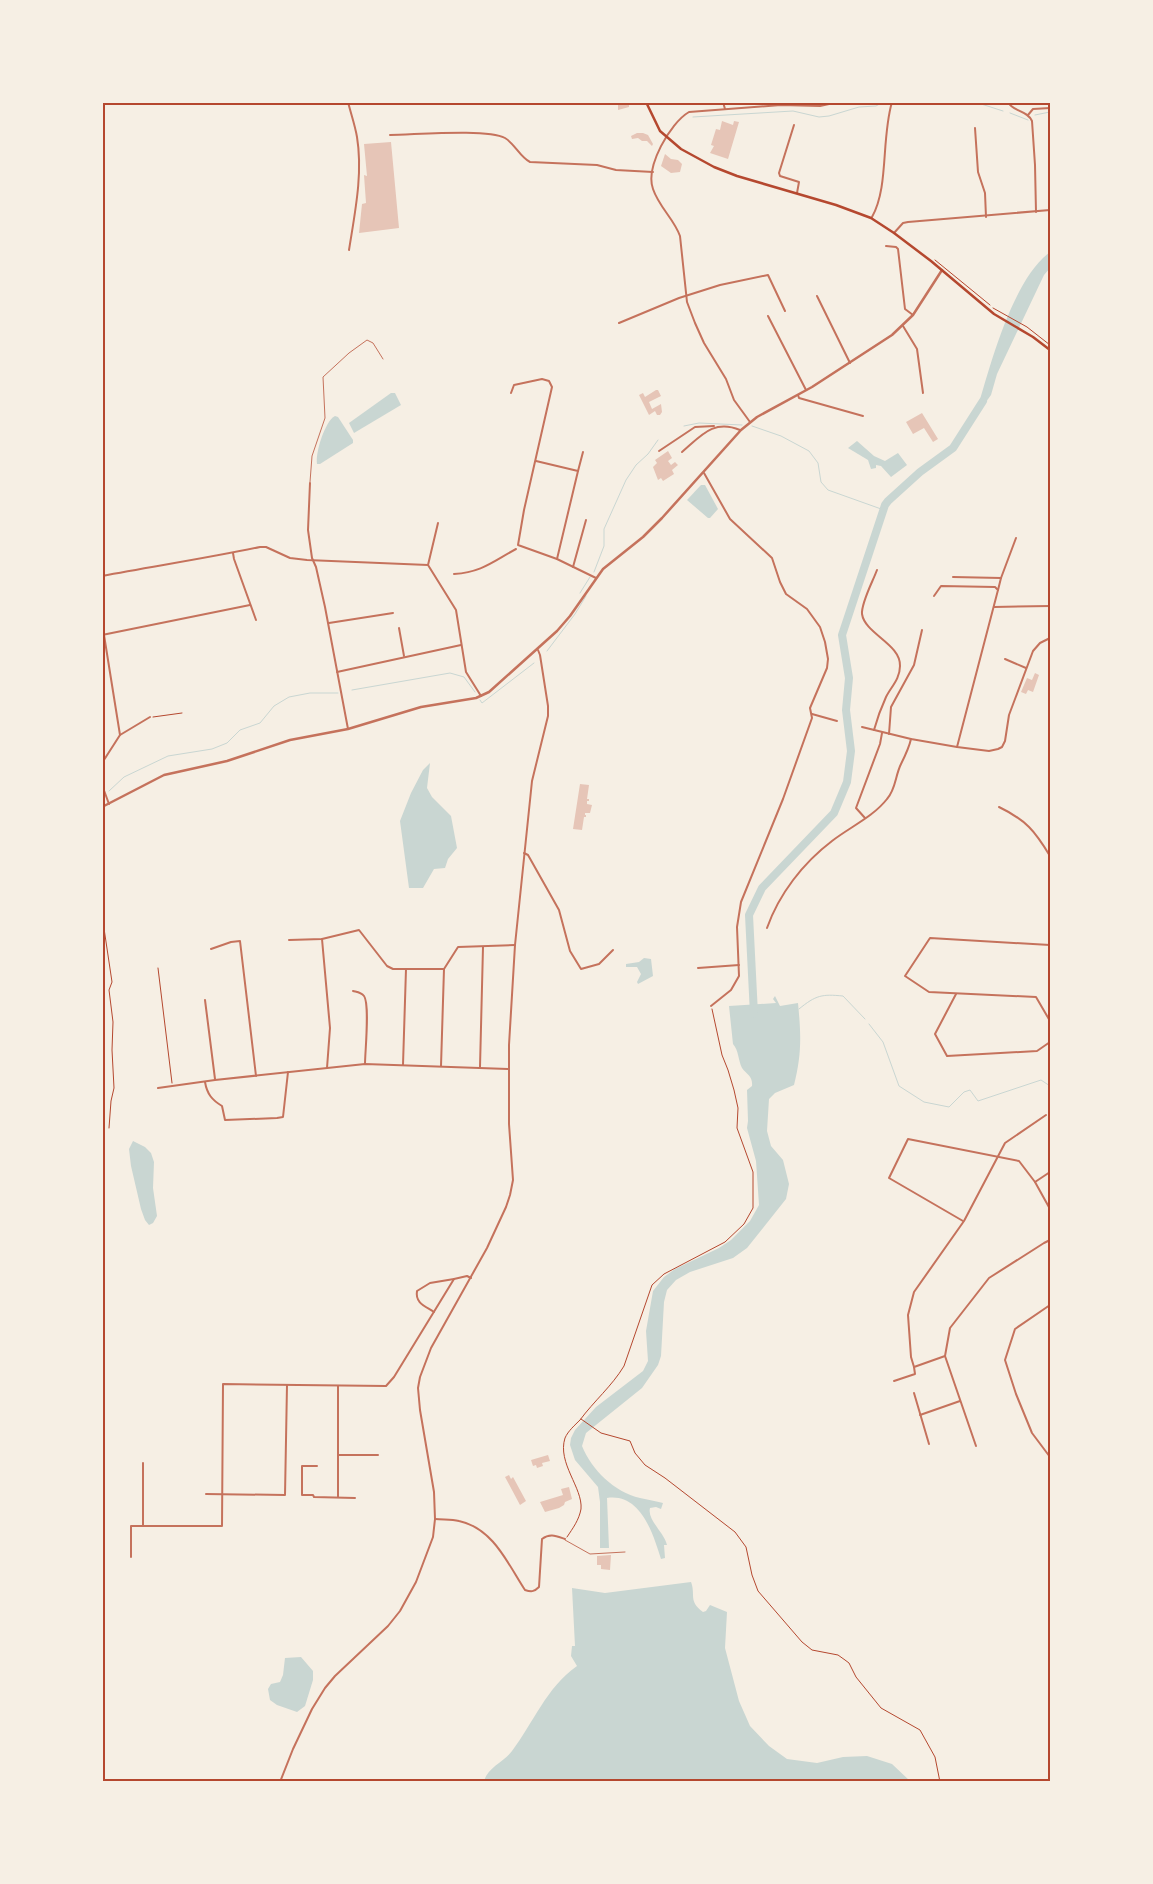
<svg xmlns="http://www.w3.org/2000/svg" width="1153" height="1884" font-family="'Public Sans',sans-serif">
	<rect width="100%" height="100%" fill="#f6efe4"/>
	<g fill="#c9d6d2">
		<path d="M 1050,252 L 1050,268 L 1044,275 L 997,374 L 991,395 L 975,417 C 989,370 1011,281 1050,252 Z"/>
		<path d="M 391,393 L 395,393 L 401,405 L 354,433 L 349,423 Z"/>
		<path d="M 335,416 L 338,417 L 353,440 L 353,443 L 320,464 L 317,464 C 315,453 325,421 335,416 Z"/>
		<path d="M 857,441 L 874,456 L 885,461 L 898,453 L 907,465 L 891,477 L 881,466 L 876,465 L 876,468 L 871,469 L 868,460 L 848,448 Z"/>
		<path d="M 701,485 L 705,485 L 718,509 L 710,518 L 708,518 L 687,500 Z"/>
		<path d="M 430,763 L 427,788 L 432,797 L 451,816 L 457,848 L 448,859 L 445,868 L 434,869 L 423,888 L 409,888 L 400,821 L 411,793 L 423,770 Z"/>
		<path d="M 644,958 L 651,959 L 653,976 L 638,984 L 637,982 L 641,974 L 637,967 L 626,967 L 626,964 L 639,962 Z"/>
		<path d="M 775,996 L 780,1006 L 798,1003 C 801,1034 802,1054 794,1085 L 775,1093 L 769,1099 L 767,1131 L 771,1146 L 783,1160 L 789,1184 L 786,1199 L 747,1248 L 733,1258 L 690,1272 L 676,1280 L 667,1290 L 664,1302 L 661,1356 L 658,1365 L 642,1388 L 586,1433 L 582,1446 C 592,1470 614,1492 640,1498 C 648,1500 656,1501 663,1503 L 661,1509 L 656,1507 L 650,1508 C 647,1520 664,1532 667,1545 L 664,1545 L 665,1558 L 661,1559 C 653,1534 641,1493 607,1498 L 609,1548 L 600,1548 L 600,1502 L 598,1487 L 575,1460 L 570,1445 L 571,1438 L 575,1430 L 596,1407 L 643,1371 L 648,1361 L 646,1331 L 653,1291 L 664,1277 L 675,1269 L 719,1248 L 731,1240 L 750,1221 L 759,1205 L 756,1161 L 747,1128 L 748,1121 L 747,1090 L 752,1086 C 753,1076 747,1075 742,1068 C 738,1060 739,1051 733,1044 L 729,1006 L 776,1003 L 773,999 Z"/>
		<path d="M 133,1141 L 145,1147 L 151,1153 L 154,1162 L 153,1188 L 157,1216 L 153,1223 L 149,1225 L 145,1220 L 141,1209 L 131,1166 L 129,1149 Z"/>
		<path d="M 691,1582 C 696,1595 688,1601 703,1612 L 706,1611 L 710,1605 L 727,1612 L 725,1648 L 739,1701 L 750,1726 L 769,1746 L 787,1759 L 817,1763 L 843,1757 L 867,1756 L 892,1764 L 910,1781 L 484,1781 C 488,1767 504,1762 512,1751 C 534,1722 546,1688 577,1666 L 571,1656 L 572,1646 L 575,1646 L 572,1588 L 605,1593 Z"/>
		<path d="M 301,1657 L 313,1671 L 313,1680 L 305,1706 L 297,1712 L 277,1705 L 270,1700 L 268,1689 L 271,1684 L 280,1682 L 283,1675 L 285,1658 Z"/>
	</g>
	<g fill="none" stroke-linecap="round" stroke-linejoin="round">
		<g stroke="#c9d6d2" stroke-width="1">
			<path d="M 975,102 L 1003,111"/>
			<path d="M 1010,113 L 1028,120"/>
			<path d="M 1035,115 L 1050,112"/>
			<path d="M 693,117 L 793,111 L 819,117 L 829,116 L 859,107 L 876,106 L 883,102"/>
			<path d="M 684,426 L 699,423 L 742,425"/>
			<path d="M 752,426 L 781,436 L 809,451 L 818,463 L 821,482 L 828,490 L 884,510"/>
			<path d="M 594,572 L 604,546 L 604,529 L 626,480 L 636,465 L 648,454 L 658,440"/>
			<path d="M 580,593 L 590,577"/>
			<path d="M 547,651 L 575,614 L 586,596"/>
			<path d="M 352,690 L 450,673 L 464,677 L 475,692"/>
			<path d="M 480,700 L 482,703 L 534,663"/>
			<path d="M 109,791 L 124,777 L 168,756 L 212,749 L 227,743 L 240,730 L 260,723 L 274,706 L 289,697 L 310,693 L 338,693"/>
			<path d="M 799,1009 C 816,995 822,994 843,996 L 865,1019"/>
			<path d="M 869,1024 L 883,1042 L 899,1086 L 924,1102 L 949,1107 L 964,1092 L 970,1090 L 978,1101 L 1041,1080 L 1050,1086"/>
		</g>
		<path stroke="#c9d6d2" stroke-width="8" d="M 754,1014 L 749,915 L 762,888 L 834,813 L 847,782 L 851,751 L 846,710 L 849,678 L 842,635 L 885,505 L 888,501 L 920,472 L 953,448 L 983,401"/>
	</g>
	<g fill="#e6c5b7">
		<path d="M 618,102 L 629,102 L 629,107 L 618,110 Z"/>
		<path d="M 722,121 L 733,125 L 734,121 L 739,122 L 728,159 L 710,153 L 714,146 L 711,145 L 716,129 L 720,130 Z"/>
		<path d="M 637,133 L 643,133 L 648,135 L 653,144 L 652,146 L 647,141 L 642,141 L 638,138 L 632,139 L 631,136 Z"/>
		<path d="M 391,142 L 399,228 L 359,233 L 362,204 L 366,203 L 364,175 L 367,176 L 364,144 Z"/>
		<path d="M 665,154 L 671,159 L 678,160 L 682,164 L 680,172 L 671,173 L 661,166 Z"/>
		<path d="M 656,390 L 658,390 L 661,396 L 649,402 L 652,409 L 661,404 L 662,412 L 660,415 L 657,415 L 655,411 L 649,415 L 639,395 L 643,393 L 645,397 Z"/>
		<path d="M 922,413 L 938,439 L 933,442 L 924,428 L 913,434 L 906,422 Z"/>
		<path d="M 668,451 L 672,458 L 668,461 L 671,465 L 675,462 L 678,465 L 672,470 L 674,474 L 663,481 L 661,478 L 658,480 L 653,467 L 657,463 L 655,460 Z"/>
		<path d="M 1035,673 L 1039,675 L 1033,692 L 1028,690 L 1026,694 L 1021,692 L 1027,678 L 1032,680 Z"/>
		<path d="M 580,784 L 589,785 L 587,799 L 589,799 L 589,801 L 587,801 L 587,804 L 592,805 L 590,813 L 585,813 L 585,815 L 586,815 L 586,817 L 584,817 L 582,830 L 573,829 Z"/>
		<path d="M 548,1455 L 550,1461 L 542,1463 L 543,1466 L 537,1468 L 536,1465 L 533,1466 L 531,1460 Z"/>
		<path d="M 509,1475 L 511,1479 L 513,1477 L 526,1501 L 520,1505 L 505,1477 Z"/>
		<path d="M 569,1487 L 572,1499 L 565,1502 L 564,1505 L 559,1508 L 545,1512 L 540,1502 L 563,1495 L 561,1489 Z"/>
		<path d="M 611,1555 L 610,1570 L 601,1569 L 601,1565 L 597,1565 L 597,1556 Z"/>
	</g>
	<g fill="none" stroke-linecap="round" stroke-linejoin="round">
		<g stroke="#b5482f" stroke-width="1">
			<path d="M 935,260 L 990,305"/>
			<path d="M 993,308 L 1027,327 L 1050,345"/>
			<path d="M 153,717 L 182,713"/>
			<path d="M 102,915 L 112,982 L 109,990 L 113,1022 L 112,1050 L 114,1088 L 111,1101 L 109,1128"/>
			<path d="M 158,968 L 172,1083"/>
			<path d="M 581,1419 L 601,1433 L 630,1441 L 635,1453 L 645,1465 L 665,1478 L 735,1532 L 746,1547 L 752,1575 L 758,1591 L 802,1642 L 812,1650 L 838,1655 L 845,1660 L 849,1663 L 856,1677 L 881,1708 L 920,1730 L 935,1757 L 940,1782"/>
			<path d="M 567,1537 C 573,1528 579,1520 581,1509 C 583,1488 557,1463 565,1438 C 568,1431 575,1425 580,1420 C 594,1401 612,1386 624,1366 L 652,1285 L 664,1274 L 725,1242 L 744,1224 L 753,1208 L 753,1172 L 737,1128 L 738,1108 L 734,1090 L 728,1070 L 722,1055 L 712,1009"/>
		</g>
		<g stroke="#c5725c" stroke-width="1">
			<path d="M 310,482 L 312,456 L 325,418 L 323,377 L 349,353 L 367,340 L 373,343 L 383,359"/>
			<path d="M 565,1540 L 590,1554 L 625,1552"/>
		</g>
		<g stroke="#c5725c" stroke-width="2">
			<path d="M 348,102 C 351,114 355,125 357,137 C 363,174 355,212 349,250"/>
			<path d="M 723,102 L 725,109"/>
			<path d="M 1008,102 C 1013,112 1027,110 1032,121 L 1035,165 L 1036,212"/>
			<path d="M 1028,115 L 1033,109 L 1050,108"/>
			<path d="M 794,125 L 779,173 L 780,176 L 799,182 L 797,193"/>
			<path d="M 975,128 L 978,172 L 985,193 L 986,217"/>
			<path d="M 390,135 C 413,135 487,128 505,138 C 515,144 520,157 530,162 L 597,165 L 616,170 L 653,172"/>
			<path d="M 872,217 C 889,187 881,139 892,102"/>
			<path d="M 894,233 L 903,223 L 908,222 L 1050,210"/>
			<path d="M 886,246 L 896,247 L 898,249 L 905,309 L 913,315"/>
			<path d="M 817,296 L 850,363"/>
			<path d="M 768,316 L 806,390"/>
			<path d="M 619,323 L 679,298 L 720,285 L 768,275 L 785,311"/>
			<path d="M 903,326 L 917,349 L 923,393"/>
			<path d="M 511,393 L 514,385 L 542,379 L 549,381 L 552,387 L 524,510 L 518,545 L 557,559 L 596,578"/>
			<path d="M 798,395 L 799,398 L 863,416"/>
			<path d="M 750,422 L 734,400 L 726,379 L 704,343 L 695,323 L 687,302 L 680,236 C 674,219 659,207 653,189 C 645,167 670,123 689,112 L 781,105 L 820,106 L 838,102"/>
			<path d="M 659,451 L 695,427 L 714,426"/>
			<path d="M 682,452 C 701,436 713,419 740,430"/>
			<path d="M 536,461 L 578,471 L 557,559"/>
			<path d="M 578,471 L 583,452"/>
			<path d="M 704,473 L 730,519 L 772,558 L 780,582 L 786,594 L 807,609 L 820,627 L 825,642 L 828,659 L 827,668 L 810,708 L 812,718 L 783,799 L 741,902 L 737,927 L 739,976 L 731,990 L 711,1006"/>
			<path d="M 310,483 L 308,530 L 312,558 L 316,567 L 325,607 L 348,729"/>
			<path d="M 233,553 L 234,559 L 256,620"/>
			<path d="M 428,565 L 456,610 L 466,672 L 481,696"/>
			<path d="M 428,565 L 438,523"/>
			<path d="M 573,567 L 586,520"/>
			<path d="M 454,574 C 482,572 492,562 516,549"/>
			<path d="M 102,576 C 155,566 208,558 260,547 L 266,547 L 290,558 L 307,560 L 428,565"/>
			<path d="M 953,577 L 1001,578 L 998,590"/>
			<path d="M 1001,578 L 1016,538"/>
			<path d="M 934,596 L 941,586 L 995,587 L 998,590 L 957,747"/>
			<path d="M 994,607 L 1050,606"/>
			<path d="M 329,623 L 393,613"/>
			<path d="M 399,628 L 404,656"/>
			<path d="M 102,635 L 250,605"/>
			<path d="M 104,635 L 120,735"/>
			<path d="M 1005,659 L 1026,668"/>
			<path d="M 337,672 L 461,645"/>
			<path d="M 812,714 L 837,721"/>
			<path d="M 862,727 L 911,739 L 957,747 L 989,751 L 998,749 L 1002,747 L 1005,741 L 1009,715 L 1033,651 L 1040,643 L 1050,638"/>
			<path d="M 874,730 C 877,719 881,708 886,697 C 891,687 900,679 900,666 C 901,644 865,634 862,614 C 861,603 873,581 877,570"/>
			<path d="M 889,734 L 891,707 L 914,665 L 922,630"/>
			<path d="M 102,763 L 120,735 L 150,717"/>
			<path d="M 102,785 L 109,804"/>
			<path d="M 999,807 C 1026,820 1035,831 1050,856"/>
			<path d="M 865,818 L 856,808 L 880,744 L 882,733"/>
			<path d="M 524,853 L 528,855 L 559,910 L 570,951 L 581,969 L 599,964 L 613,950"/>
			<path d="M 767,928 C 779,894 803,863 832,841 C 850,827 873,817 887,799 C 896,789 895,776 901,764 C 905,756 909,748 911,739"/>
			<path d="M 322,939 L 330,1028 L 327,1068"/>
			<path d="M 289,940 L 322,939 L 359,930 L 387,966 L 393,969 L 444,969 L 458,947 L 515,945"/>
			<path d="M 1050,945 L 930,938 L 905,976 L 929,992 L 1036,997 L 1050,1021"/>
			<path d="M 211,949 L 231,942 L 240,941 L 256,1076"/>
			<path d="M 698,968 L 739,965"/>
			<path d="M 353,991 C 357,992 361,992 364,996 C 370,1004 365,1052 365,1064"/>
			<path d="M 956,994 L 935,1034 L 947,1056 L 1037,1051 L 1050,1042"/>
			<path d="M 205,1000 L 215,1079"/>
			<path d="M 403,1065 L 406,969"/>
			<path d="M 441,1066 L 444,969"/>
			<path d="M 480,1067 L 483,947"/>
			<path d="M 205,1082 C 207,1094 212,1100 222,1106 L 225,1120 L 277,1118 L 283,1117 L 288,1072"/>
			<path d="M 158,1088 L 215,1080 L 365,1064 L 508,1069"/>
			<path d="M 1035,1182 L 1050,1172"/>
			<path d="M 963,1221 L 889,1178 L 908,1139 L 1019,1161 L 1035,1182 L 1050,1209"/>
			<path d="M 1050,1305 L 1015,1329 L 1005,1360 L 1016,1394 L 1032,1433 L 1050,1457"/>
			<path d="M 434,1312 C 425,1306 415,1303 417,1291 L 430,1283 L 454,1279"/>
			<path d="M 945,1356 L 914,1367 L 911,1357 L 908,1315 L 914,1292 L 964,1221 L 1005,1143 L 1046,1115"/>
			<path d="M 894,1381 L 915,1374 L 914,1367"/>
			<path d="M 914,1393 L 929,1444"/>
			<path d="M 920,1415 L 960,1401"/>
			<path d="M 976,1446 L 945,1356 L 950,1328 L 989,1278 L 1044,1243 L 1050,1240"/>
			<path d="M 338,1455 L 378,1455"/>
			<path d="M 317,1466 L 302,1466 L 302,1495 L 313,1495 L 314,1497 L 355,1498"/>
			<path d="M 206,1494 L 285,1495 L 287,1385"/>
			<path d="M 338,1497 L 338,1386"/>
			<path d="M 435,1519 C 443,1520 451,1519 459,1521 C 493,1528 508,1564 525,1590 C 531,1592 534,1592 539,1587 L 542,1539 C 550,1533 556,1536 565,1539"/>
			<path d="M 143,1526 L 143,1463"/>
			<path d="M 131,1557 L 131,1526 L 222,1526 L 223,1384 L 386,1386 L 394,1377 L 454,1279 L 467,1276 L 471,1278"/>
			<path d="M 280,1782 L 293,1749 L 312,1709 L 325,1688 L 335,1676 L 388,1626 L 400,1611 L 416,1582 L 433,1537 L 435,1519 L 434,1492 L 420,1410 L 418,1388 L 420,1377 L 431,1348 L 487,1248 L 506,1207 L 510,1195 L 513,1180 L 509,1124 L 509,1045 L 515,945 L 532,781 L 548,716 L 548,706 L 540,655 L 538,650"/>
		</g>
		<path stroke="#c5725c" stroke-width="2.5" d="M 102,807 L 164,775 L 227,761 L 290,740 L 348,729 L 421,707 L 476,698 L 489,692 L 557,631 L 570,616 L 603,569 L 643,537 L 662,518 L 741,430 L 757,417 L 812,387 L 892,335 L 913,315 L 942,270"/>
		<path stroke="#b5482f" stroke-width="2.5" d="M 646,102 L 660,131 L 681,149 L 714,167 L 737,176 L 836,205 L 871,218 L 894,233 L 931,261 L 994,314 L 1033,337 L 1050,350"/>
	</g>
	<rect width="1153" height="1884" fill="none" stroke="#f6efe4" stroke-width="208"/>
	<rect x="104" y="104" width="945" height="1676" fill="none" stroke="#b5482f" stroke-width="2"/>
</svg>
